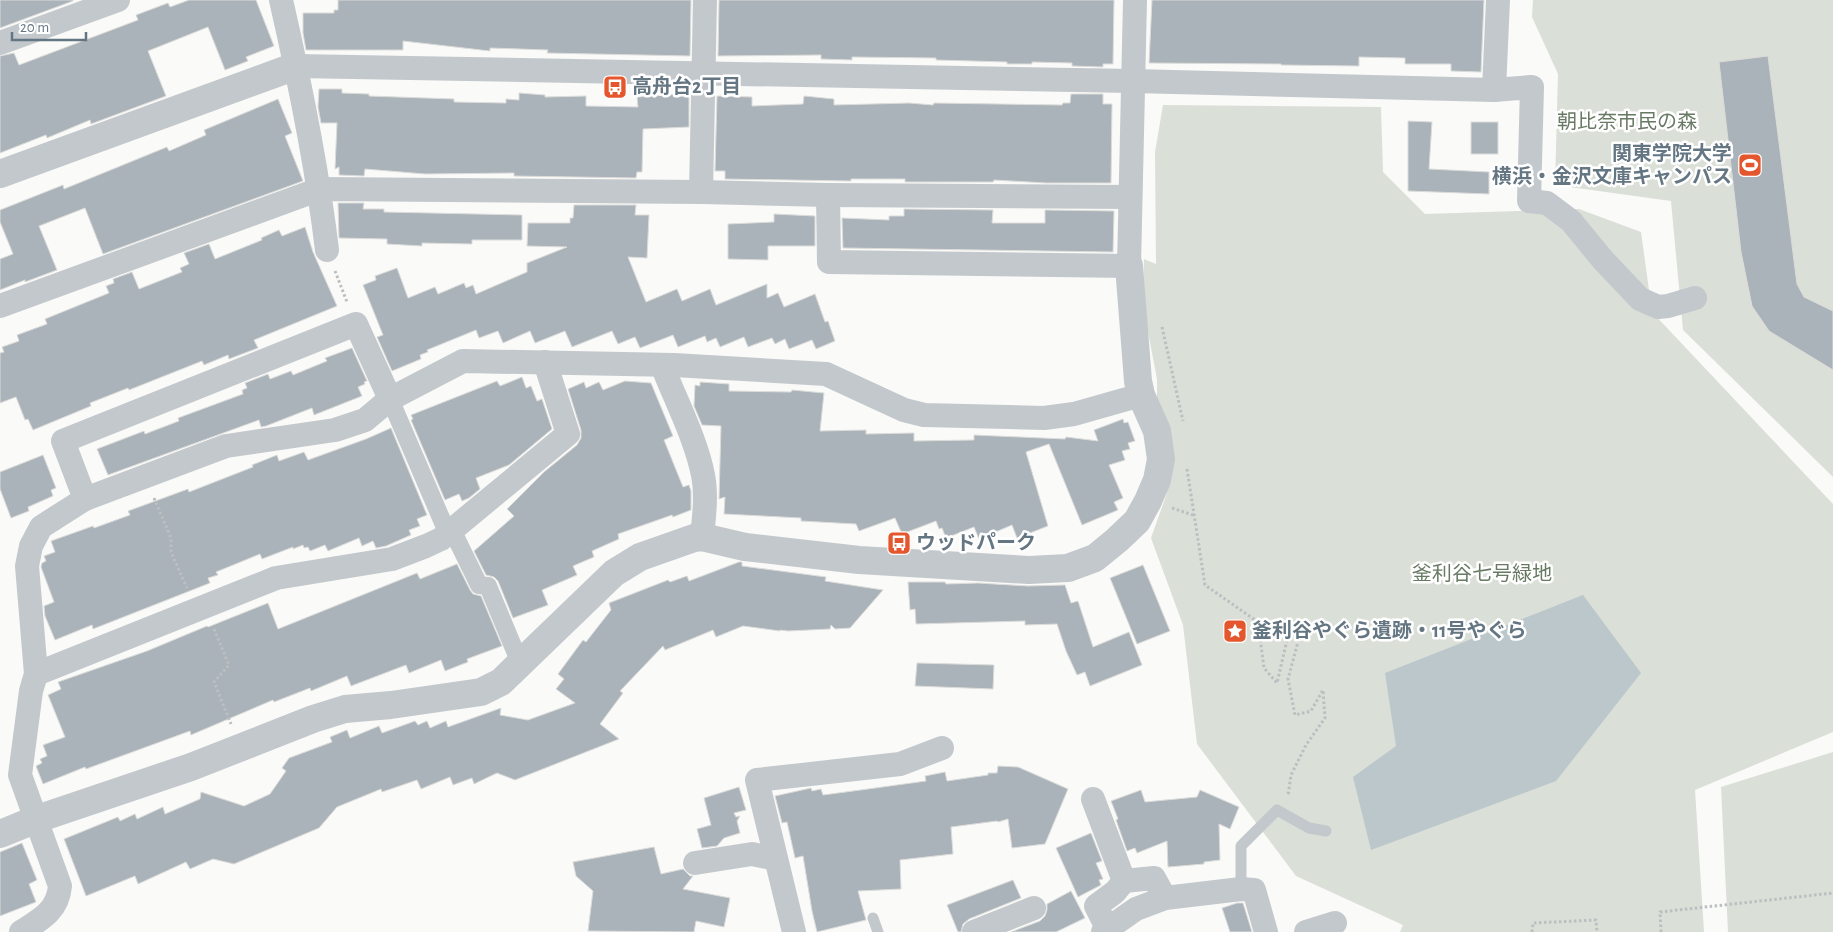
<svg xmlns="http://www.w3.org/2000/svg" width="1833" height="932" font-family="'Alegreya Sans','Noto Sans JP',sans-serif">
	<rect width="100%" height="100%" fill="#fafaf8"/>
	<g fill="#dadfd7">
		<path d="M 1533,0 L 1833,0 L 1833,477 L 1683,330 L 1671,201 L 1555,185 L 1558,74 L 1532,17 Z"/>
		<path d="M 1163,105 L 1381,107 L 1383,172 L 1425,214 L 1579,209 L 1641,232 L 1652,312 L 1833,504 L 1833,732 L 1695,790 L 1704,932 L 1400,932 L 1403,925 L 1296,876 L 1197,744 L 1183,625 L 1151,538 L 1167,493 L 1157,409 L 1157,379 L 1143,306 L 1144,259 L 1156,264 L 1155,152 Z"/>
		<path d="M 1833,752 L 1833,932 L 1728,932 L 1721,787 Z"/>
	</g>
	<path fill="#bbc7cb" d="M 1583,595 L 1641,673 L 1556,781 L 1371,850 L 1353,777 L 1396,746 L 1385,673 Z"/>
	<g fill="#aab3b9" stroke="#dcdcda">
		<path d="M 0,0 L 73,0 L 73,1 L 0,28 Z"/>
		<path d="M 189,0 L 256,0 L 274,46 L 246,57 L 248,61 L 225,70 L 208,27 L 148,51 L 166,96 L 91,124 L 90,120 L 47,138 L 46,135 L 0,153 L 0,56 L 14,53 L 19,65 L 138,20 L 136,15 L 168,3 L 170,7 Z"/>
		<path d="M 338,0 L 691,0 L 690,56 L 547,53 L 548,50 L 490,48 L 490,51 L 403,41 L 403,50 L 306,50 L 303,33 L 303,13 L 334,13 L 334,10 L 338,10 Z"/>
		<path d="M 719,0 L 1114,0 L 1113,64 L 1103,64 L 1103,67 L 1072,66 L 1072,63 L 1032,62 L 1032,64 L 1007,64 L 1007,62 L 936,60 L 936,58 L 852,57 L 852,60 L 821,59 L 821,55 L 718,56 Z"/>
		<path d="M 1152,0 L 1484,0 L 1481,72 L 1451,71 L 1451,64 L 1405,64 L 1405,58 L 1359,57 L 1359,66 L 1281,65 L 1281,64 L 1149,63 Z"/>
		<path d="M 1768,56 L 1797,284 L 1804,297 L 1833,311 L 1833,370 L 1769,331 L 1752,306 L 1741,252 L 1719,62 Z"/>
		<path d="M 319,89 L 342,89 L 342,93 L 369,94 L 369,96 L 454,99 L 454,102 L 506,103 L 506,99 L 519,100 L 519,93 L 545,95 L 545,97 L 586,96 L 586,106 L 638,107 L 637,97 L 683,94 L 689,95 L 689,127 L 643,129 L 642,172 L 637,172 L 636,178 L 514,176 L 514,173 L 425,174 L 365,169 L 364,176 L 339,175 L 339,167 L 335,169 L 337,123 L 321,123 L 318,107 Z"/>
		<path d="M 1071,94 L 1103,94 L 1103,104 L 1112,104 L 1111,183 L 1046,183 L 994,180 L 993,182 L 905,182 L 905,179 L 851,179 L 851,181 L 725,179 L 725,171 L 715,171 L 717,96 L 752,97 L 752,106 L 803,104 L 804,96 L 834,99 L 834,105 L 909,103 L 933,105 L 934,103 L 1062,105 L 1063,103 L 1070,103 Z"/>
		<path d="M 278,99 L 292,133 L 285,136 L 303,181 L 103,254 L 85,208 L 39,226 L 57,270 L 25,282 L 25,280 L 0,290 L 0,259 L 13,254 L 0,222 L 0,210 L 63,185 L 64,189 L 167,147 L 169,151 L 206,135 L 204,130 Z"/>
		<path d="M 1408,121 L 1432,122 L 1429,169 L 1489,172 L 1489,194 L 1408,191 Z"/>
		<rect x="1471" y="122" width="27" height="32"/>
		<path d="M 338,203 L 364,203 L 363,209 L 384,209 L 384,212 L 522,215 L 522,240 L 472,240 L 472,244 L 422,243 L 422,246 L 387,244 L 387,239 L 339,238 Z"/>
		<path d="M 574,205 L 636,205 L 635,215 L 649,215 L 647,258 L 628,257 L 646,302 L 677,289 L 682,301 L 710,289 L 716,305 L 767,284 L 767,298 L 778,293 L 784,307 L 815,294 L 825,322 L 828,321 L 835,341 L 816,349 L 812,340 L 789,349 L 785,339 L 775,344 L 772,338 L 748,347 L 744,337 L 720,347 L 716,338 L 707,342 L 705,336 L 678,347 L 673,335 L 640,348 L 635,337 L 618,344 L 612,331 L 572,347 L 565,331 L 535,343 L 530,331 L 503,343 L 498,331 L 479,338 L 476,330 L 427,350 L 428,352 L 420,355 L 421,359 L 392,371 L 377,337 L 383,335 L 363,285 L 376,280 L 375,276 L 397,268 L 408,298 L 435,287 L 438,294 L 464,283 L 466,288 L 473,285 L 476,294 L 527,272 L 527,263 L 567,247 L 527,246 L 528,223 L 570,223 L 570,218 L 573,218 Z"/>
		<path d="M 904,209 L 993,210 L 992,223 L 1045,223 L 1045,210 L 1114,211 L 1113,252 L 843,248 L 842,218 L 889,220 L 889,216 L 904,216 Z"/>
		<path d="M 774,214 L 815,216 L 815,246 L 768,246 L 768,260 L 728,259 L 728,224 L 774,222 Z"/>
		<path d="M 305,227 L 313,252 L 337,306 L 254,340 L 258,348 L 229,359 L 228,355 L 204,365 L 202,361 L 129,390 L 128,388 L 90,403 L 91,406 L 33,430 L 28,419 L 25,420 L 16,397 L 0,403 L 0,353 L 4,352 L 2,347 L 19,341 L 17,335 L 47,324 L 45,319 L 109,293 L 106,286 L 114,283 L 113,279 L 132,272 L 139,289 L 182,272 L 180,268 L 189,264 L 184,253 L 209,244 L 215,259 L 262,240 L 261,238 L 279,230 L 282,236 Z"/>
		<path d="M 352,348 L 367,381 L 364,382 L 365,384 L 358,387 L 362,396 L 314,415 L 312,408 L 266,426 L 261,427 L 259,420 L 108,475 L 97,449 L 144,431 L 145,434 L 179,421 L 178,418 L 243,394 L 242,390 L 247,388 L 245,383 L 268,374 L 270,379 L 291,371 L 293,375 L 327,361 L 325,358 Z"/>
		<path d="M 522,377 L 526,388 L 531,386 L 537,401 L 542,399 L 552,429 L 509,465 L 476,478 L 480,489 L 469,498 L 462,501 L 459,494 L 445,500 L 411,420 L 413,419 L 411,415 L 497,381 L 500,386 Z"/>
		<path d="M 625,381 L 651,383 L 673,436 L 664,440 L 683,487 L 689,485 L 691,491 L 691,510 L 673,517 L 672,515 L 618,534 L 619,539 L 592,551 L 594,557 L 573,566 L 577,575 L 542,590 L 548,605 L 513,618 L 498,581 L 494,577 L 486,575 L 474,551 L 514,516 L 507,509 L 544,472 L 577,445 L 581,438 L 581,430 L 568,389 L 584,382 L 586,388 L 599,382 L 603,390 Z"/>
		<path d="M 700,382 L 729,384 L 729,391 L 791,392 L 792,390 L 824,393 L 820,431 L 866,430 L 866,434 L 914,433 L 914,441 L 974,440 L 974,435 L 1065,439 L 1066,437 L 1098,441 L 1094,430 L 1123,419 L 1124,423 L 1128,422 L 1135,441 L 1128,443 L 1130,449 L 1122,451 L 1125,460 L 1109,465 L 1123,498 L 1114,502 L 1118,510 L 1082,525 L 1049,444 L 1026,452 L 1048,526 L 1017,538 L 1012,525 L 979,539 L 974,527 L 946,538 L 942,528 L 939,529 L 936,521 L 902,534 L 895,518 L 859,531 L 856,524 L 801,521 L 801,518 L 724,514 L 725,497 L 719,499 L 721,426 L 702,425 L 694,406 L 695,385 L 700,386 Z"/>
		<path d="M 391,428 L 427,515 L 417,519 L 420,526 L 409,530 L 411,535 L 386,546 L 376,548 L 373,541 L 362,546 L 359,538 L 328,551 L 325,545 L 310,551 L 308,547 L 304,548 L 303,545 L 293,549 L 293,547 L 262,559 L 260,554 L 216,572 L 218,575 L 208,578 L 210,583 L 93,629 L 92,625 L 55,640 L 45,616 L 44,606 L 54,602 L 41,567 L 42,563 L 46,561 L 44,556 L 55,552 L 51,541 L 93,526 L 94,528 L 130,515 L 128,511 L 188,489 L 189,492 L 253,467 L 252,465 L 277,455 L 279,461 L 304,452 L 308,460 L 366,439 Z"/>
		<path d="M 43,455 L 56,488 L 51,490 L 53,496 L 28,507 L 29,511 L 11,518 L 0,489 L 0,472 Z"/>
		<path d="M 739,562 L 742,562 L 742,566 L 826,577 L 825,581 L 883,590 L 850,628 L 835,629 L 831,625 L 830,629 L 788,631 L 780,630 L 780,631 L 743,626 L 716,637 L 713,630 L 665,650 L 663,646 L 620,691 L 623,693 L 600,724 L 619,739 L 515,780 L 497,773 L 474,784 L 472,778 L 453,785 L 450,777 L 421,789 L 417,780 L 382,792 L 381,789 L 337,807 L 319,828 L 234,864 L 213,859 L 190,869 L 186,862 L 138,884 L 135,876 L 86,896 L 64,839 L 118,817 L 120,821 L 135,814 L 137,819 L 163,807 L 165,814 L 200,799 L 201,792 L 244,806 L 270,794 L 286,771 L 282,768 L 289,758 L 332,742 L 330,737 L 347,730 L 350,738 L 379,726 L 382,733 L 415,721 L 418,725 L 427,721 L 430,728 L 446,721 L 448,727 L 501,708 L 500,715 L 528,720 L 575,703 L 556,689 L 564,679 L 558,674 L 583,640 L 586,642 L 611,610 L 609,603 L 668,580 L 670,582 L 687,576 L 689,581 Z"/>
		<path d="M 457,564 L 470,590 L 473,594 L 481,596 L 502,646 L 467,659 L 468,662 L 445,671 L 441,660 L 409,673 L 406,665 L 351,686 L 347,676 L 311,691 L 310,688 L 274,702 L 273,700 L 191,735 L 190,731 L 86,769 L 85,767 L 43,784 L 36,766 L 42,763 L 40,759 L 47,756 L 43,745 L 65,737 L 48,695 L 61,689 L 58,682 L 147,651 L 207,626 L 208,627 L 268,603 L 278,629 L 417,573 L 420,579 Z"/>
		<path d="M 1143,565 L 1170,631 L 1137,644 L 1110,578 Z"/>
		<path d="M 908,582 L 945,582 L 946,584 L 978,583 L 1028,586 L 1065,585 L 1071,603 L 1078,601 L 1093,647 L 1129,632 L 1142,665 L 1090,686 L 1085,672 L 1077,675 L 1066,651 L 1057,624 L 1025,625 L 1025,621 L 916,624 L 915,609 L 910,610 Z"/>
		<path d="M 917,663 L 994,665 L 993,689 L 915,686 Z"/>
		<path d="M 998,766 L 1018,767 L 1068,789 L 1045,844 L 1012,848 L 1008,819 L 998,822 L 997,821 L 951,827 L 953,854 L 900,860 L 901,889 L 858,891 L 866,920 L 817,932 L 812,911 L 803,856 L 795,858 L 787,822 L 782,823 L 775,796 L 811,788 L 812,791 L 821,789 L 823,795 L 868,789 L 926,781 L 925,776 L 945,772 L 947,781 L 988,775 L 988,773 L 997,773 Z"/>
		<path d="M 739,787 L 746,810 L 734,813 L 736,817 L 740,816 L 737,821 L 740,833 L 724,838 L 717,846 L 702,848 L 697,829 L 711,825 L 704,798 Z"/>
		<path d="M 1141,790 L 1145,802 L 1197,797 L 1200,790 L 1239,807 L 1230,829 L 1219,824 L 1220,860 L 1204,862 L 1204,864 L 1168,867 L 1167,841 L 1137,853 L 1135,848 L 1127,851 L 1116,820 L 1118,819 L 1111,801 Z"/>
		<path d="M 1091,833 L 1102,861 L 1096,863 L 1103,879 L 1099,880 L 1101,885 L 1078,897 L 1056,848 Z"/>
		<path d="M 22,843 L 37,880 L 29,884 L 36,902 L 0,916 L 0,852 Z"/>
		<path d="M 654,847 L 661,874 L 683,869 L 690,876 L 693,876 L 683,889 L 730,898 L 724,927 L 696,921 L 694,932 L 588,931 L 593,891 L 576,876 L 573,862 Z"/>
		<path d="M 1013,880 L 1021,898 L 969,919 L 963,924 L 961,932 L 958,932 L 947,905 Z"/>
		<path d="M 1071,891 L 1085,918 L 1056,932 L 1011,932 L 1040,921 L 1045,916 L 1047,910 L 1047,904 Z"/>
		<path d="M 1237,903 L 1243,903 L 1252,932 L 1230,932 L 1222,908 Z"/>
	</g>
	<g fill="none" stroke-linecap="round" stroke-linejoin="round">
		<g stroke="#bbbfc2" stroke-width="3" stroke-dasharray="2.5 2.5" stroke-linecap="butt">
			<path d="M 335,271 L 347,302"/>
			<path d="M 1162,327 L 1183,421"/>
			<path d="M 1187,469 L 1205,585 L 1258,622 L 1264,668 L 1277,683 L 1287,640 L 1302,627 L 1288,679 L 1295,715 L 1311,711 L 1323,690 L 1325,718 L 1306,745 L 1291,775 L 1288,796"/>
			<path d="M 154,498 L 171,538 L 171,552 L 187,588"/>
			<path d="M 1172,508 L 1193,515"/>
			<path d="M 214,629 L 229,665 L 214,682 L 231,724"/>
			<path d="M 1532,932 L 1533,923 L 1596,920 L 1597,932"/>
			<path d="M 1661,932 L 1660,912 L 1833,893"/>
		</g>
		<g stroke="#c3c8cc" stroke-width="11">
			<path d="M 1241,889 L 1241,846 L 1277,810 L 1309,828 L 1326,831"/>
			<path d="M 873,918 L 878,932"/>
		</g>
		<path stroke="#c3c8cc" stroke-width="18" d="M 390,399 L 447,532 L 456,538 L 479,585 L 488,586 L 520,663"/>
		<g stroke="#c3c8cc" stroke-width="24">
			<path d="M 281,0 C 300,83 317,165 327,250"/>
			<path d="M 0,43 L 118,0"/>
			<path d="M 296,66 L 1133,81 L 1494,90 L 1498,0"/>
			<path d="M 1494,90 L 1532,87 L 1529,201 L 1547,203 L 1571,221 L 1603,260 L 1640,299 L 1658,307 L 1668,306 L 1695,298"/>
			<path d="M 701,192 L 705,0"/>
			<path d="M 828,195 L 829,262 L 1129,266 L 1135,0"/>
			<path d="M 0,306 L 320,189 L 701,192 L 828,195 L 1130,197"/>
			<path d="M 662,365 C 675,399 696,439 703,475 C 707,495 704,517 702,537"/>
			<path d="M 85,499 L 63,441 L 356,324 L 390,399"/>
			<path d="M 36,674 L 276,578 L 392,559 L 426,546 L 441,539 L 568,434 L 545,362"/>
			<path d="M 1093,799 L 1124,881 L 1115,892 L 1096,906 L 1107,928"/>
			<path d="M 695,863 L 752,854 L 776,859"/>
			<path d="M 1124,881 L 1154,878 L 1165,898"/>
			<path d="M 21,932 C 40,920 58,911 60,886 L 20,775 L 31,691 L 36,674 L 27,566 L 31,546 L 41,527 L 85,499 L 226,446 L 335,430 L 365,420 L 390,399 L 463,361 L 674,365 L 826,374 L 904,410 L 924,415 L 1044,418 L 1074,414 L 1141,395"/>
			<path d="M 794,932 L 757,780 L 900,764 L 942,748"/>
			<path d="M 974,932 L 1034,908"/>
			<path d="M 1103,932 L 1136,909 L 1165,898 L 1241,889 L 1254,890 L 1266,932"/>
			<path d="M 1306,932 L 1335,923"/>
		</g>
		<g stroke="#c3c8cc" stroke-width="28">
			<path d="M 0,174 L 296,66"/>
			<path d="M 0,834 L 37,819 L 191,767 L 313,719 L 345,709 L 391,705 L 481,692 L 501,682 L 614,573 L 640,557 L 694,538 L 702,537 L 745,547 L 859,560 L 1029,570 L 1068,568 L 1095,558 L 1117,540 L 1137,521 L 1148,501 L 1157,480 L 1161,459 L 1157,431 L 1141,395 L 1138,381 L 1129,266"/>
		</g>
	</g>
	<defs>
		<g id="bus-square" transform="scale(1.25)"><rect x="-9" y="-9" width="18" height="18" rx="4" fill="#e4572e" stroke="#fff"/><path d="M-5-6H5V4H4V6H2V4H-2V6H-4V4H-5ZM-3.5-4V0h7V-4ZM-3.5 1.2v1.5H-2V1.2ZM2 1.2v1.5H3.5V1.2Z" fill="#fff"/></g>
		<g id="stadium-square" transform="scale(1.25)"><rect x="-9" y="-9" width="18" height="18" rx="4" fill="#e4572e" stroke="#fff"/><path d="M0-5a6.5 5 0 1 0 0 10a6.5 5 0 1 0 0-10ZM-3.5-1.8h7v3.6h-7Z" fill="#fff"/></g>
		<g id="sight-square" transform="scale(1.25)"><rect x="-9" y="-9" width="18" height="18" rx="4" fill="#e4572e" stroke="#fff"/><path d="M0-6L1.8-2.2L6-1.7L2.9 1.2L3.7 5.4L0 3.3L-3.7 5.4L-2.9 1.2L-6-1.7L-1.8-2.2Z" fill="#fff"/></g>
	</defs>
	<g fill-rule="evenodd">
		<use href="#bus-square" x="615" y="87"/>
		<use href="#stadium-square" x="1750" y="165"/>
		<use href="#bus-square" x="899" y="543"/>
		<use href="#sight-square" x="1235" y="631"/>
	</g>
	<g text-anchor="middle" dominant-baseline="central" stroke-width="5" stroke-linejoin="round" paint-order="stroke">
		<g font-size="20" font-weight="bold" fill="#657683" stroke="#fff" text-anchor="start">
			<text x="632" y="87">高舟台2丁目</text>
			<text x="1732" y="154" text-anchor="end">関東学院大学<tspan x="1732" dy="23">横浜・金沢文庫キャンパス</tspan></text>
			<text x="916" y="543">ウッドパーク</text>
			<text x="1252" y="631">釜利谷やぐら遺跡・11号やぐら</text>
		</g>
		<g font-size="20" fill="#687a64" stroke="#fff">
			<text x="1627" y="122">朝比奈市民の森</text>
			<text x="1482" y="574">釜利谷七号緑地</text>
		</g>
	</g>
	<path d="M12 32v8h74v-8" fill="none" stroke="#657683" stroke-width="2.5"/>
	<text x="20" y="32" font-size="15" fill="#657683" stroke="#ffffff" stroke-width="4" paint-order="stroke">20 m</text>
</svg>
